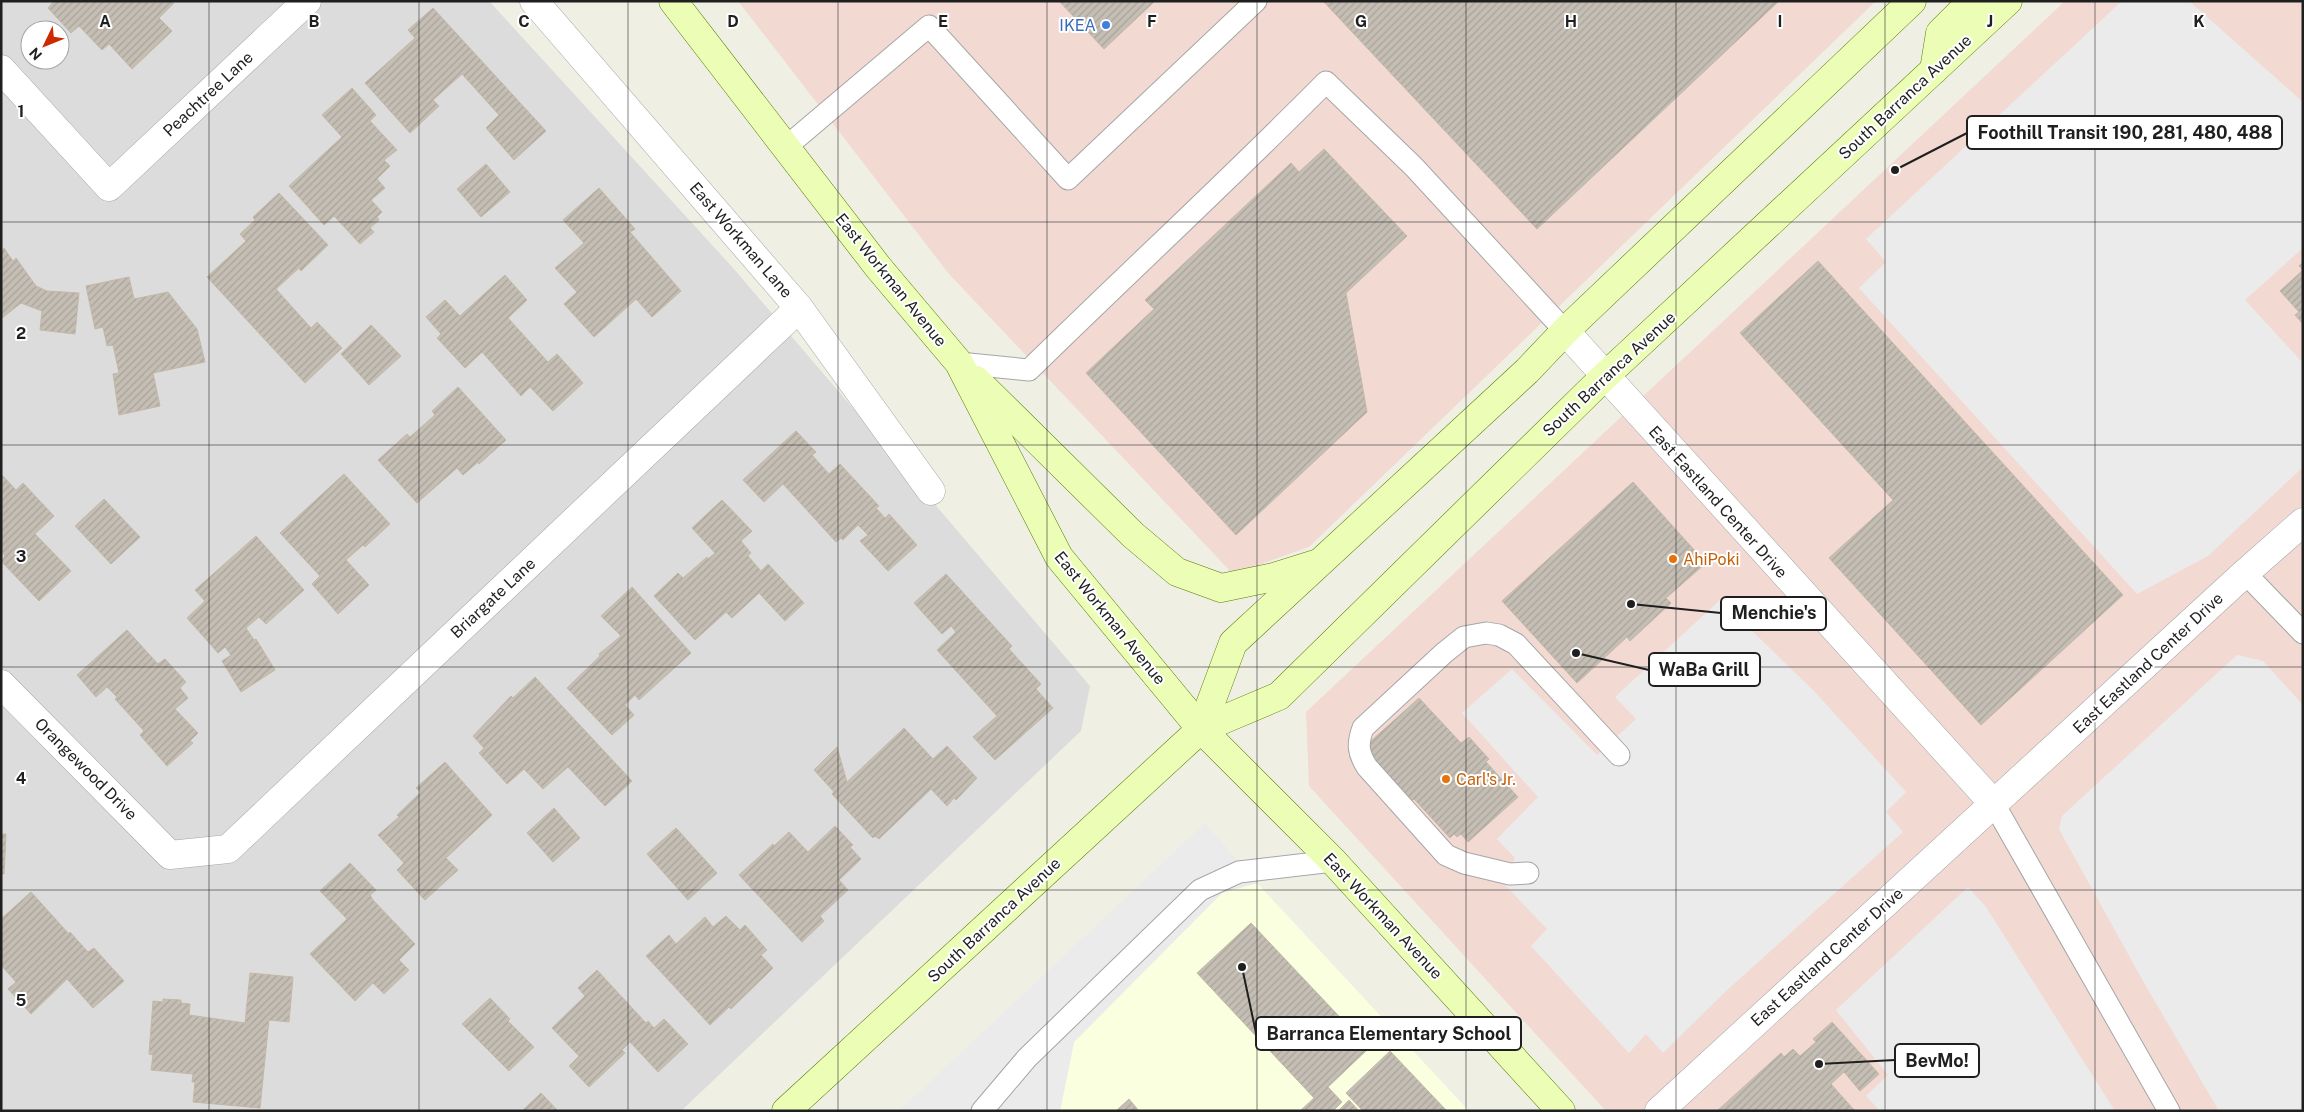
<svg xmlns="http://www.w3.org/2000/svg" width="2304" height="1112" font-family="'Public Sans',sans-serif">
	<defs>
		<pattern id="building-hatch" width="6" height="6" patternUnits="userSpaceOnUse" patternTransform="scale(1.25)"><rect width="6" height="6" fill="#c5beb4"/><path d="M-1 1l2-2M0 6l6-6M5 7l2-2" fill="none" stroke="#a9a39a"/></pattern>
	</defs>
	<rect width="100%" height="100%" fill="#f0efe4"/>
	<path fill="#dddcdc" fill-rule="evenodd" d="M 1,1 L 489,1 L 734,269 L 1090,686 L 1081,731 L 681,1111 L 1,1111 ZM 30,30 L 60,30 L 60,60 L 30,60 Z"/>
	<g fill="#f2dad3">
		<path d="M 738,1 L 1876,1 L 1309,547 L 1233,574 L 949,274 Z"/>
		<path d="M 2065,1 L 2303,1 L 2303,1111 L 1606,1111 L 1309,786 L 1306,712 Z"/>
	</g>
	<path fill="#f9ffdf" d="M 1257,883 L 1469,1111 L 1060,1111 L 1074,1042 L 1222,893 Z"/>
	<g fill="#ebebeb">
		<path d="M 2122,1 L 2189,1 L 2303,102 L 2303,248 L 2245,300 L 2303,363 L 2303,467 L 2208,556 L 2137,594 L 1859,288 L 1886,262 L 1866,239 Z"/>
		<path d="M 1720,600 L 1813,690 L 1906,792 L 1886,812 L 1903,832 L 1725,992 L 1663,1053 L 1646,1034 L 1629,1053 L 1531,946 L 1547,929 L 1503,883 L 1515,858 L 1497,839 L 1538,797 L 1462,713 L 1512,669 L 1597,755 L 1636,719 L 1615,697 Z"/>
		<path d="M 2237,655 L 2263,661 L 2303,705 L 2303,1111 L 2219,1111 L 2143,981 L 2059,829 L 2062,816 Z"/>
		<path d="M 1205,823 L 1257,883 L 1222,893 L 1074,1042 L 1060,1111 L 899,1111 Z"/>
		<path d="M 1968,887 L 1986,907 L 2115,1111 L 1880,1111 L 1866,1096 L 1888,1075 L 1836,1010 Z"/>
	</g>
	<g fill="url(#building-hatch)" stroke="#c3b8a6">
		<path d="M 54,1 L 172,1 L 174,3 L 159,18 L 172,31 L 132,69 L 109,44 L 102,50 L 79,26 L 71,33 L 48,8 Z"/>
		<path d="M 1059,1 L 1155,1 L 1104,49 Z"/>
		<path d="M 1323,1 L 1779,1 L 1537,229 Z"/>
		<path d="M 433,8 L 546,131 L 514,160 L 486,128 L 499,115 L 462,74 L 433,100 L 439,106 L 410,133 L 365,83 L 415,38 L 408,30 Z"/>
		<path d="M 352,88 L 376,115 L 370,121 L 397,150 L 384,160 L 390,166 L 377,179 L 385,188 L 371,200 L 382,212 L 377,217 L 379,220 L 370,228 L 374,232 L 360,244 L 334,216 L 324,225 L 289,186 L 342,137 L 322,115 Z"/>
		<path d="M 1324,149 L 1407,236 L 1346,293 L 1367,412 L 1236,535 L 1086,373 L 1154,309 L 1145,300 L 1291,163 L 1299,172 Z"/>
		<path d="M 486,164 L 510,192 L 481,217 L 457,189 Z"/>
		<path d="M 599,188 L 635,229 L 630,232 L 681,291 L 652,317 L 636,299 L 594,337 L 564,304 L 577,292 L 555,268 L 584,243 L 563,220 Z"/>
		<path d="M 279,193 L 328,245 L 301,271 L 299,268 L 276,289 L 311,328 L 317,322 L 342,348 L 305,383 L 207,277 L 246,241 L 240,234 L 255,220 L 253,217 Z"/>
		<path d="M 4,248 L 13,261 L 16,258 L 36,286 L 47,291 L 79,293 L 75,334 L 40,330 L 42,311 L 21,303 L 2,318 L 1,251 Z"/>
		<path d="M 1818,261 L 2123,595 L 1981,725 L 1829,558 L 1893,500 L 1740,333 Z"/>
		<path d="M 2303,262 L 2303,324 L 2295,315 L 2299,312 L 2280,291 L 2303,270 L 2299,266 Z"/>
		<path d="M 505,275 L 527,300 L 508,318 L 548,362 L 557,354 L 583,383 L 553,411 L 530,387 L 521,396 L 482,352 L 465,368 L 437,338 L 441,334 L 426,317 L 445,300 L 460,316 Z"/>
		<path d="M 129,277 L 134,299 L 168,292 L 197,329 L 205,362 L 153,373 L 160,406 L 119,415 L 113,374 L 119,373 L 113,345 L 107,346 L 103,327 L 95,329 L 86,286 Z"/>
		<path d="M 371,325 L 401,356 L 369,385 L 341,354 Z"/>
		<path d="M 458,387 L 506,440 L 479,464 L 478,462 L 463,475 L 457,468 L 417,503 L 378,460 L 407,434 L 410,437 L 435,415 L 432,411 Z"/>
		<path d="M 796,431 L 816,452 L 812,455 L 829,474 L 840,464 L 879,506 L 876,508 L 885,518 L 889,514 L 917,545 L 888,571 L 860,541 L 868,535 L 858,525 L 843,540 L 841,538 L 836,542 L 783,484 L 764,502 L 743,480 Z"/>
		<path d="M 1,474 L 16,490 L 23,483 L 54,516 L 35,534 L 71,571 L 39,601 L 1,561 L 5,556 L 1,551 Z"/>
		<path d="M 344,474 L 390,524 L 365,547 L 363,545 L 346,560 L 369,585 L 338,614 L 312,584 L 320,576 L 280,533 Z"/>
		<path d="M 1633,482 L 1706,563 L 1666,598 L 1671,603 L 1630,641 L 1627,637 L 1577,683 L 1502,601 Z"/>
		<path d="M 104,499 L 140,537 L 111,564 L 75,526 Z"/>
		<path d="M 722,500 L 752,531 L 741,541 L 751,553 L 748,556 L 761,571 L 768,564 L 804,603 L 785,621 L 759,593 L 732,618 L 726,612 L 695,640 L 654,596 L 678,573 L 683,578 L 707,557 L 708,559 L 715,553 L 692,528 Z"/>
		<path d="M 256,536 L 304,590 L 266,624 L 259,617 L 246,628 L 254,640 L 256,639 L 275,670 L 241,692 L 222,661 L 231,655 L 225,647 L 218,653 L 187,618 L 205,601 L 195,590 Z"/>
		<path d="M 946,574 L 1012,646 L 1009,649 L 1041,684 L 1036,689 L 1053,708 L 995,760 L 973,737 L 997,716 L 937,650 L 956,632 L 951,626 L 942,634 L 914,603 Z"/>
		<path d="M 632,587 L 691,653 L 639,700 L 635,695 L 625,705 L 634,715 L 612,735 L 567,688 L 600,656 L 599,654 L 621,636 L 601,616 Z"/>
		<path d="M 127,630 L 158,664 L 165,659 L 186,682 L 180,688 L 188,698 L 175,709 L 198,733 L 190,741 L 193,743 L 167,766 L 140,735 L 144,731 L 115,699 L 117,697 L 107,687 L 96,697 L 77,675 Z"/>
		<path d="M 535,677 L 632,781 L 605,806 L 568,767 L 543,789 L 524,769 L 507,784 L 479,753 L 484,748 L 473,736 L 511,696 L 513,698 Z"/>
		<path d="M 1419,698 L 1461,743 L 1469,737 L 1489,759 L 1486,762 L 1518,797 L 1468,842 L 1461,834 L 1457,837 L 1454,834 L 1450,838 L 1414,799 L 1410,802 L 1362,749 Z"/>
		<path d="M 904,728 L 933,759 L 947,746 L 977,778 L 956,800 L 954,798 L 947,806 L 931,789 L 879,839 L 875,836 L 873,838 L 832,794 L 834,792 L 814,770 L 837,747 L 847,782 Z"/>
		<path d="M 445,762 L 492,815 L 446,858 L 458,870 L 425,900 L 397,870 L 404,863 L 378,835 L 399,817 L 397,815 L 421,792 L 416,788 Z"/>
		<path d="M 554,808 L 580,838 L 553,862 L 527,833 Z"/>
		<path d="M 835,826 L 853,845 L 850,847 L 861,859 L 839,880 L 848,890 L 820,916 L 824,921 L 802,942 L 739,875 L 773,844 L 774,846 L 789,832 L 808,852 Z"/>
		<path d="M 676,828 L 717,873 L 688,900 L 647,854 Z"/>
		<path d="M 1,834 L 6,834 L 4,874 L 1,874 Z"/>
		<path d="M 350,863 L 376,890 L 370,895 L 373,900 L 415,944 L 399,960 L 409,970 L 384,994 L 373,983 L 355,1001 L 310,954 L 347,919 L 320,891 Z"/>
		<path d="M 31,892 L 69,934 L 70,932 L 88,952 L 94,948 L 124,981 L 93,1008 L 67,979 L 31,1014 L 8,989 L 16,982 L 1,965 L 1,919 Z"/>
		<path d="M 726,916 L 740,930 L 745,925 L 767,950 L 761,955 L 773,968 L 731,1009 L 729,1007 L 710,1025 L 646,956 L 669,935 L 676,944 L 705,917 L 713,927 Z"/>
		<path d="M 1251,923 L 1369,1048 L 1328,1087 L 1342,1102 L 1333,1111 L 1300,1111 L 1314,1098 L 1197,973 Z"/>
		<path d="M 597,970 L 646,1023 L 648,1021 L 654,1028 L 664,1019 L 688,1044 L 658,1072 L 630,1042 L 622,1050 L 625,1053 L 589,1087 L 569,1066 L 579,1056 L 552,1028 L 585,996 L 578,988 Z"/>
		<path d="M 250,973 L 293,977 L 289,1022 L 269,1020 L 260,1108 L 193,1102 L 195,1082 L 192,1082 L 193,1074 L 151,1070 L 153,1055 L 149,1054 L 153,1001 L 163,1002 L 163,999 L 181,1000 L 181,1003 L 190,1004 L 189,1015 L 245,1023 Z"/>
		<path d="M 490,998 L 510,1019 L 508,1021 L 534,1047 L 509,1071 L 462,1024 Z"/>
		<path d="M 1832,1022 L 1879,1074 L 1860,1091 L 1844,1072 L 1831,1084 L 1855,1111 L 1717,1111 L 1781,1053 L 1784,1057 L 1793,1049 L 1800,1056 L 1816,1042 L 1813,1039 Z"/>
		<path d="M 1390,1051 L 1446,1110 L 1363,1111 L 1346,1093 Z"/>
		<path d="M 541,1093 L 558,1111 L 522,1111 Z"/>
		<path d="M 1129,1099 L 1139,1111 L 1116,1111 Z"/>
		<path d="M 1349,1100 L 1359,1111 L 1338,1111 Z"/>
	</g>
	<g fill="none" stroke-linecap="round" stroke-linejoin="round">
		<g stroke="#a6a6a6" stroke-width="23">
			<g id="lane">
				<path d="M 786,147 L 929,26 L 1068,179 L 1256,1"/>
				<path d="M 959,363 L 1029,370 C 1128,273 1229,180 1326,82 L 1414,167 L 1565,331"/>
				<path d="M 2245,573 L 2303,633"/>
				<path d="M 1994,804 L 2169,1111"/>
				<path d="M 1528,873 L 1510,874 L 1464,863 L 1446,855 L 1367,767 C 1358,753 1357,744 1363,728 L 1444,653 L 1464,637 L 1486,633 L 1499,635 L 1516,644 L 1619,755"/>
				<path d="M 982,1111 L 1027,1058 L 1200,890 L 1239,872 L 1333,861"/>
			</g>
		</g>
		<g stroke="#a6a6a6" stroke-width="29">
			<g id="street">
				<path d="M 534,1 L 799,308 L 931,491"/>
				<path d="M 1,69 L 109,187 L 307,1"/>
				<path d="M 1565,331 L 1994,804"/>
				<path d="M 1,684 L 170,855 L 228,849 L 799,308"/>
				<path d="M 1659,1111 L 2245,573 L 2303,522"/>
			</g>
		</g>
		<g stroke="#567c00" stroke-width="29">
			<g id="secondary">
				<path d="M 673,1 L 878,267 L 959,363 L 1059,557 L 1201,729 L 1333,861 L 1561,1111"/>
				<path d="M 1934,70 L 1940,33 L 1972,1"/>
				<path d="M 976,380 L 1133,535 L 1177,572 L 1221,588 L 1274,577 L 1315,564"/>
				<path d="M 1201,729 L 1233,643 L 1527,371 L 1565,331 L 1912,1"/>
				<path d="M 786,1111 L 1201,729 L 1279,696 L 1605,376 L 2008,1"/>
			</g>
		</g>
		<use href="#lane" stroke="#fff" stroke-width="21"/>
		<use href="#street" stroke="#fff" stroke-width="28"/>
		<use href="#secondary" stroke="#ecfdb6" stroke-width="28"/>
	</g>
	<path fill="none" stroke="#1f1f1f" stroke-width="1" stroke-opacity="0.55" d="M 209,1 L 209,1111M 419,1 L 419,1111M 628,1 L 628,1111M 838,1 L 838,1111M 1047,1 L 1047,1111M 1257,1 L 1257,1111M 1466,1 L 1466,1111M 1676,1 L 1676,1111M 1885,1 L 1885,1111M 2095,1 L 2095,1111M 1,222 L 2303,222M 1,445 L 2303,445M 1,667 L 2303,667M 1,890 L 2303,890"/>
	<circle fill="#3f7fe0" stroke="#fff" stroke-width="2" cx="1106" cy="25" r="5"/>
	<g fill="#e8710a" stroke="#fff" stroke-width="2">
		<circle cx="1673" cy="559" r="5"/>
		<circle cx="1446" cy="779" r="5"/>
	</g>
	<g text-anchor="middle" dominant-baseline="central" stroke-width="4" stroke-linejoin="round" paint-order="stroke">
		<g font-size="16" fill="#366cbe" stroke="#fff" text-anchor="end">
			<text x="1096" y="25">IKEA</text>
		</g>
		<g font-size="16" fill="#1f1f1f" stroke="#fff">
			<text transform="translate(208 94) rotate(-43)">Peachtree Lane</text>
			<text transform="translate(1905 97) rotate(-43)">South Barranca Avenue</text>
			<text transform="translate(741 240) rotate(49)">East Workman Lane</text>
			<text transform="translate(891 280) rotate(51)">East Workman Avenue</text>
			<text transform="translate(1609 374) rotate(-43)">South Barranca Avenue</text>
			<text transform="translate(1718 502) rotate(48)">East Eastland Center Drive</text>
			<text transform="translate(493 598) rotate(-43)">Briargate Lane</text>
			<text transform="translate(1110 618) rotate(51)">East Workman Avenue</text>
			<text transform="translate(2148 663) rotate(-43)">East Eastland Center Drive</text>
			<text transform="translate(86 769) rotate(45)">Orangewood Drive</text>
			<text transform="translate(1383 916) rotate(47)">East Workman Avenue</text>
			<text transform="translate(994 920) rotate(-43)">South Barranca Avenue</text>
			<text transform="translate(1827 957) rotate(-42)">East Eastland Center Drive</text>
		</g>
		<g font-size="16" fill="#c56008" stroke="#fff" text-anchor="start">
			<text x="1683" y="559">AhiPoki</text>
			<text x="1456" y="779">Carl's Jr.</text>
		</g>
	</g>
	<g font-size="16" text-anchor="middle" font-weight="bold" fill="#1f1f1f" stroke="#fff" stroke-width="4" stroke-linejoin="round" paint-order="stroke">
		<text x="105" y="27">A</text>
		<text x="314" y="27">B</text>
		<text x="524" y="27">C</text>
		<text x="733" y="27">D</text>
		<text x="943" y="27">E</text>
		<text x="1152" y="27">F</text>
		<text x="1361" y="27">G</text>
		<text x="1571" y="27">H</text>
		<text x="1780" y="27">I</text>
		<text x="1990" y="27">J</text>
		<text x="2199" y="27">K</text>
		<text x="21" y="117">1</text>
		<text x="21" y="339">2</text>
		<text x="21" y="562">3</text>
		<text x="21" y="784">4</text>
		<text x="21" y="1006">5</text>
	</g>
	<path fill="none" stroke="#1f1f1f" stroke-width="2" d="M1895 170L1967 133M1631 604L1721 613M1576 653L1649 670M1242 967L1256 1033M1819 1064L1895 1060"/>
	<g fill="#1f1f1f" stroke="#fff" stroke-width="2">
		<circle cx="1895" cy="170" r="5"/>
		<circle cx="1631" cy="604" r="5"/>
		<circle cx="1576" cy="653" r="5"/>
		<circle cx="1242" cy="967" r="5"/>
		<circle cx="1819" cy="1064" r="5"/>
	</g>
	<g fill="#fff" stroke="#1f1f1f" stroke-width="2">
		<rect x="1967" y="116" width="315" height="33" rx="5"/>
		<rect x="1721" y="597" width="105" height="33" rx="5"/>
		<rect x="1649" y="653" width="111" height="33" rx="5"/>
		<rect x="1256" y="1017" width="265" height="33" rx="5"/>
		<rect x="1895" y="1044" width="84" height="33" rx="5"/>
	</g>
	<g font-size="18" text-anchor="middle" font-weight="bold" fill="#1f1f1f">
		<text x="2125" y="139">Foothill Transit 190, 281, 480, 488</text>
		<text x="1774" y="619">Menchie's</text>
		<text x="1704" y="676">WaBa Grill</text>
		<text x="1389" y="1040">Barranca Elementary School</text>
		<text x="1937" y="1067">BevMo!</text>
	</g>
	<rect width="2304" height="1112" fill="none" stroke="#1f1f1f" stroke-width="5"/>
	<g transform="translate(45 45) rotate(227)"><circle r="24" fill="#ffffff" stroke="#a5a5a5"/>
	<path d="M0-4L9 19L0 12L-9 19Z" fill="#ce2800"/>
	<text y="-8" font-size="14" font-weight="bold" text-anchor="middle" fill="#1f1f1f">N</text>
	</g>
</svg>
